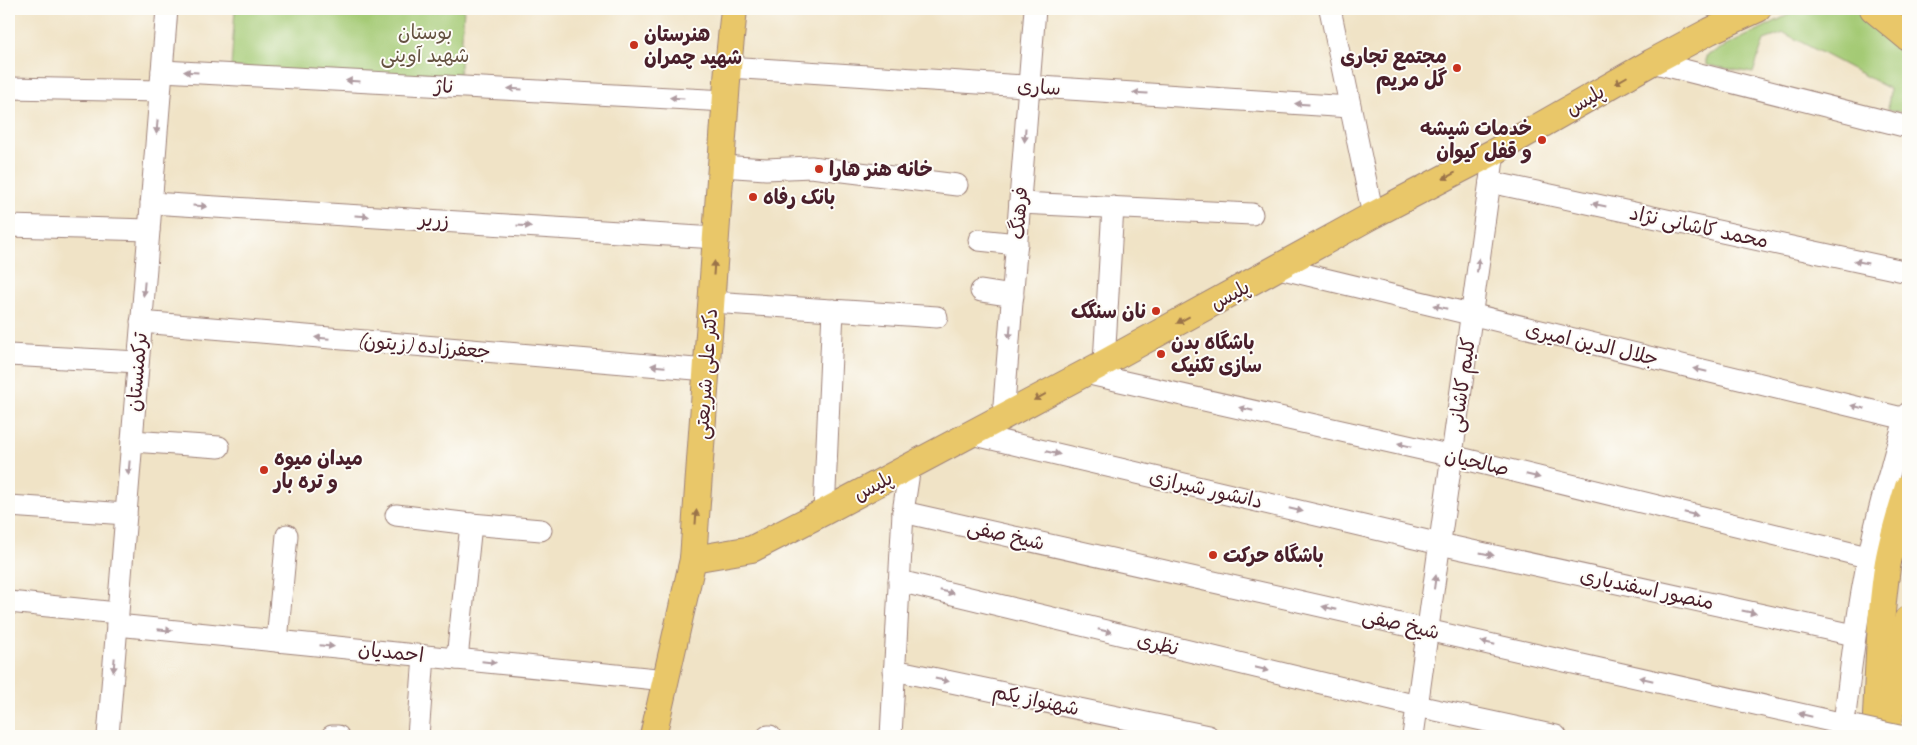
<svg xmlns="http://www.w3.org/2000/svg" width="1917" height="745" font-family="Caveat,'Playpen Sans Arabic',sans-serif">
	<rect width="100%" height="100%" fill="#fdfcf7"/>
	<filter id="ink" filterUnits="userSpaceOnUse"><feTurbulence type="fractalNoise" baseFrequency=".02" numOctaves="2"/><feDisplacementMap in="SourceGraphic" scale="10" xChannelSelector="R" yChannelSelector="G"/><feConvolveMatrix kernelMatrix="1 2 1 2 8 2 1 2 1" color-interpolation-filters="sRGB"/></filter>
	<filter id="wash" filterUnits="userSpaceOnUse"><feTurbulence type="fractalNoise" baseFrequency=".0096" numOctaves="4" result="noise"/><feDisplacementMap in="SourceGraphic" scale="20" xChannelSelector="R" yChannelSelector="G"/><feGaussianBlur stdDeviation="1.12" result="paint"/><feColorMatrix in="noise" values="0 0 0 0 0 0 0 0 0 0 0 0 0 0 0 0 0 1.4 0 .05"/><feComposite in="paint" operator="in"/></filter>
	<g filter="url(#wash)">
		<rect width="100%" height="100%" fill="#f0e3c6"/>
		<g fill="#a4ca75" stroke="#777450">
			<path d="M 235,9 L 464,9 L 459,81 L 231,67 Z"/>
			<path d="M 1800,9 L 1855,9 L 1908,51 L 1908,114 L 1888,109 L 1890,89 L 1784,33 L 1764,40 L 1753,73 L 1706,65 L 1706,56 Z"/>
		</g>
	</g>
	<g filter="url(#ink)">
		<g fill="none" stroke-linecap="round" stroke-linejoin="round">
			<g stroke="#9d8178" stroke-width="23">
				<g id="minor">
					<path d="M 1330,9 L 1373,215"/>
					<path d="M 1652,62 L 1908,127"/>
					<path d="M 728,67 L 1350,107"/>
					<path d="M 162,71 L 726,101"/>
					<path d="M 9,88 L 160,91"/>
					<path d="M 721,166 L 766,169 L 811,167 L 957,185"/>
					<path d="M 1490,182 L 1908,272"/>
					<path d="M 151,203 L 716,238"/>
					<path d="M 1020,203 L 1252,214"/>
					<path d="M 9,226 L 149,230"/>
					<path d="M 979,240 L 1017,244"/>
					<path d="M 1279,268 L 1906,419"/>
					<path d="M 981,291 L 1013,296"/>
					<path d="M 712,302 L 937,317"/>
					<path d="M 141,322 L 707,370"/>
					<path d="M 9,355 L 138,362"/>
					<path d="M 1104,363 L 1113,207"/>
					<path d="M 1085,373 L 1452,456 L 1867,557"/>
					<path d="M 1003,417 L 1035,9"/>
					<path d="M 971,434 L 1440,544 L 1854,635"/>
					<path d="M 132,441 L 219,447"/>
					<path d="M 9,506 L 126,514"/>
					<path d="M 824,512 L 833,310"/>
					<path d="M 903,512 L 1853,726"/>
					<path d="M 396,515 L 471,524 L 541,530"/>
					<path d="M 899,581 L 1417,706 L 1556,736"/>
					<path d="M 9,602 L 117,613"/>
					<path d="M 117,625 L 666,680"/>
					<path d="M 277,641 L 287,535"/>
					<path d="M 457,659 L 471,524"/>
					<path d="M 894,670 L 1208,736"/>
					<path d="M 1844,724 C 1854,637 1865,552 1891,468 C 1896,449 1901,430 1908,413"/>
					<path d="M 108,736 L 167,9"/>
					<path d="M 332,736 L 338,736"/>
					<path d="M 418,736 L 424,656"/>
					<path d="M 768,736 L 770,736"/>
					<path d="M 891,736 L 903,512 L 910,466"/>
					<path d="M 1413,736 L 1494,152"/>
				</g>
			</g>
			<g stroke="#9d8178" stroke-width="28">
				<g id="major">
					<path d="M 1873,9 L 1908,38"/>
					<path d="M 693,559 L 752,549 L 824,512 L 1104,363 L 1373,215 L 1494,152 L 1652,62 L 1710,31 L 1758,9"/>
					<path d="M 653,736 L 693,559 L 728,67 L 734,9"/>
					<path d="M 1875,736 C 1878,680 1879,624 1887,568 C 1891,541 1900,514 1908,487"/>
				</g>
			</g>
			<g stroke="#9d8178" stroke-width="29">
				<path id="highway" d="M 1885,736 L 1908,620"/>
			</g>
			<use href="#minor" stroke="#fff" stroke-width="21"/>
			<use href="#major" stroke="#e9c769" stroke-width="26"/>
			<use href="#highway" stroke="#e9c769" stroke-width="28"/>
			<g stroke="#9d8178" stroke-width="23" stroke-linecap="butt">
				<path id="minor-bridge" d="M 1853,726 L 1899,736"/>
			</g>
			<use href="#minor-bridge" stroke="#fff" stroke-width="21"/>
		</g>
		<defs><path id="oneway-solid" d="M-6-.8H1V-3.2L6.5 0L1 3.2V.8H-6Z" transform="scale(1.25)"/></defs>
		<g fill="#ae9aa0">
			<use href="#oneway-solid" transform="translate(191 72) rotate(-177)"/>
			<use href="#oneway-solid" transform="translate(353 81) rotate(-177)"/>
			<use href="#oneway-solid" transform="translate(515 89) rotate(-177)"/>
			<use href="#oneway-solid" transform="translate(1140 93) rotate(-176)"/>
			<use href="#oneway-solid" transform="translate(677 98) rotate(-177)"/>
			<use href="#oneway-solid" transform="translate(1302 104) rotate(-176)"/>
			<use href="#oneway-solid" transform="translate(157 127) rotate(95)"/>
			<use href="#oneway-solid" transform="translate(1025 135) rotate(94)"/>
			<use href="#oneway-solid" transform="translate(1599 205) rotate(-168)"/>
			<use href="#oneway-solid" transform="translate(200 206) rotate(4)"/>
			<use href="#oneway-solid" transform="translate(362 216) rotate(4)"/>
			<use href="#oneway-solid" transform="translate(524 226) rotate(4)"/>
			<use href="#oneway-solid" transform="translate(1861 262) rotate(-168)"/>
			<use href="#oneway-solid" transform="translate(1478 265) rotate(-82)"/>
			<use href="#oneway-solid" transform="translate(144 289) rotate(95)"/>
			<use href="#oneway-solid" transform="translate(1440 307) rotate(-166)"/>
			<use href="#oneway-solid" transform="translate(1010 332) rotate(94)"/>
			<use href="#oneway-solid" transform="translate(322 338) rotate(-175)"/>
			<use href="#oneway-solid" transform="translate(658 366) rotate(-175)"/>
			<use href="#oneway-solid" transform="translate(1700 370) rotate(-167)"/>
			<use href="#oneway-solid" transform="translate(1858 407) rotate(-167)"/>
			<use href="#oneway-solid" transform="translate(1246 409) rotate(-167)"/>
			<use href="#oneway-solid" transform="translate(1404 445) rotate(-167)"/>
			<use href="#oneway-solid" transform="translate(1053 453) rotate(13)"/>
			<use href="#oneway-solid" transform="translate(129 468) rotate(95)"/>
			<use href="#oneway-solid" transform="translate(1533 476) rotate(14)"/>
			<use href="#oneway-solid" transform="translate(1296 510) rotate(13)"/>
			<use href="#oneway-solid" transform="translate(1691 514) rotate(14)"/>
			<use href="#oneway-solid" transform="translate(1487 554) rotate(12)"/>
			<use href="#oneway-solid" transform="translate(1435 582) rotate(-82)"/>
			<use href="#oneway-solid" transform="translate(947 592) rotate(14)"/>
			<use href="#oneway-solid" transform="translate(1329 608) rotate(-167)"/>
			<use href="#oneway-solid" transform="translate(1749 612) rotate(12)"/>
			<use href="#oneway-solid" transform="translate(165 630) rotate(6)"/>
			<use href="#oneway-solid" transform="translate(1105 631) rotate(14)"/>
			<use href="#oneway-solid" transform="translate(1488 643) rotate(-167)"/>
			<use href="#oneway-solid" transform="translate(327 646) rotate(6)"/>
			<use href="#oneway-solid" transform="translate(489 662) rotate(6)"/>
			<use href="#oneway-solid" transform="translate(114 665) rotate(95)"/>
			<use href="#oneway-solid" transform="translate(1262 669) rotate(14)"/>
			<use href="#oneway-solid" transform="translate(1646 679) rotate(-167)"/>
			<use href="#oneway-solid" transform="translate(942 680) rotate(12)"/>
			<use href="#oneway-solid" transform="translate(1805 715) rotate(-167)"/>
		</g>
		<g fill="#9a734a">
			<use href="#oneway-solid" transform="translate(1621 80) rotate(150)"/>
			<use href="#oneway-solid" transform="translate(1449 176) rotate(152)"/>
			<use href="#oneway-solid" transform="translate(714 268) rotate(-86)"/>
			<use href="#oneway-solid" transform="translate(1183 320) rotate(152)"/>
			<use href="#oneway-solid" transform="translate(1040 397) rotate(152)"/>
			<use href="#oneway-solid" transform="translate(696 517) rotate(-86)"/>
		</g>
	</g>
	<g fill="#c8321e" stroke="#fdfcf7" stroke-width="2">
		<circle cx="634" cy="45" r="5"/>
		<circle cx="1457" cy="68" r="5"/>
		<circle cx="1542" cy="140" r="5"/>
		<circle cx="819" cy="169" r="5"/>
		<circle cx="753" cy="197" r="5"/>
		<circle cx="1156" cy="311" r="5"/>
		<circle cx="1161" cy="354" r="5"/>
		<circle cx="264" cy="470" r="5"/>
		<circle cx="1213" cy="555" r="5"/>
	</g>
	<g text-anchor="middle" dominant-baseline="central" stroke-width="4" stroke-linejoin="round" paint-order="stroke">
		<g font-size="20" fill="#655241" stroke="#fdfcf7">
			<text x="425" y="32">بوستان<tspan x="425" dy="23">شهید آوینی</tspan></text>
		</g>
		<g font-size="20" font-weight="bold" fill="#4a1f2b" stroke="#fdfcf7" text-anchor="start">
			<text x="644" y="34">هنرستان<tspan x="644" dy="23">شهید چمران</tspan></text>
			<text x="1447" y="56" text-anchor="end">مجتمع تجاری<tspan x="1447" dy="23">گل مریم</tspan></text>
			<text x="1532" y="128" text-anchor="end">خدمات شیشه<tspan x="1532" dy="23">و قفل کیوان</tspan></text>
			<text x="829" y="169">خانه هنر هارا</text>
			<text x="763" y="197">بانک رفاه</text>
			<text x="1146" y="311" text-anchor="end">نان سنگک</text>
			<text x="1171" y="342">باشگاه بدن<tspan x="1171" dy="23">سازی تکنیک</tspan></text>
			<text x="274" y="458">میدان میوه<tspan x="274" dy="23">و تره بار</tspan></text>
			<text x="1223" y="555">باشگاه حرکت</text>
		</g>
		<g font-size="20" fill="#4a1f2b" stroke="#fdfcf7">
			<text transform="translate(444 86) rotate(3)">ناژ</text>
			<text transform="translate(1039 87) rotate(4)">ساری</text>
			<text transform="translate(1585 100) rotate(-30)">پلیس</text>
			<text transform="translate(1019 213) rotate(-86)">فرهنگ</text>
			<text transform="translate(434 220) rotate(4)">زریر</text>
			<text transform="translate(1699 227) rotate(12)">محمد کاشانی نژاد</text>
			<text transform="translate(1230 295) rotate(-28)">پلیس</text>
			<text transform="translate(1592 344) rotate(13)">جلال الدین امیری</text>
			<text transform="translate(424 346) rotate(5)">جعفرزاده (زیتون)</text>
			<text transform="translate(137 372) rotate(-85)">ترکمنستان</text>
			<text transform="translate(706 374) rotate(-86)">دکتر علی شریعتی</text>
			<text transform="translate(1462 385) rotate(-82)">کلیم کاشانی</text>
			<text transform="translate(1477 462) rotate(13)">صالحیان</text>
			<text transform="translate(873 486) rotate(-28)">پلیس</text>
			<text transform="translate(1206 489) rotate(13)">دانشور شیرازی</text>
			<text transform="translate(1006 535) rotate(13)">شیخ صفی</text>
			<text transform="translate(1647 589) rotate(12)">منصور اسفندیاری</text>
			<text transform="translate(1401 624) rotate(13)">شیخ صفی</text>
			<text transform="translate(1158 644) rotate(14)">نظری</text>
			<text transform="translate(391 652) rotate(6)">احمدیان</text>
			<text transform="translate(1036 700) rotate(12)">شهنواز یکم</text>
		</g>
	</g>
	<rect width="1917" height="745" fill="none" stroke="#fdfcf7" stroke-width="30"/>
</svg>
